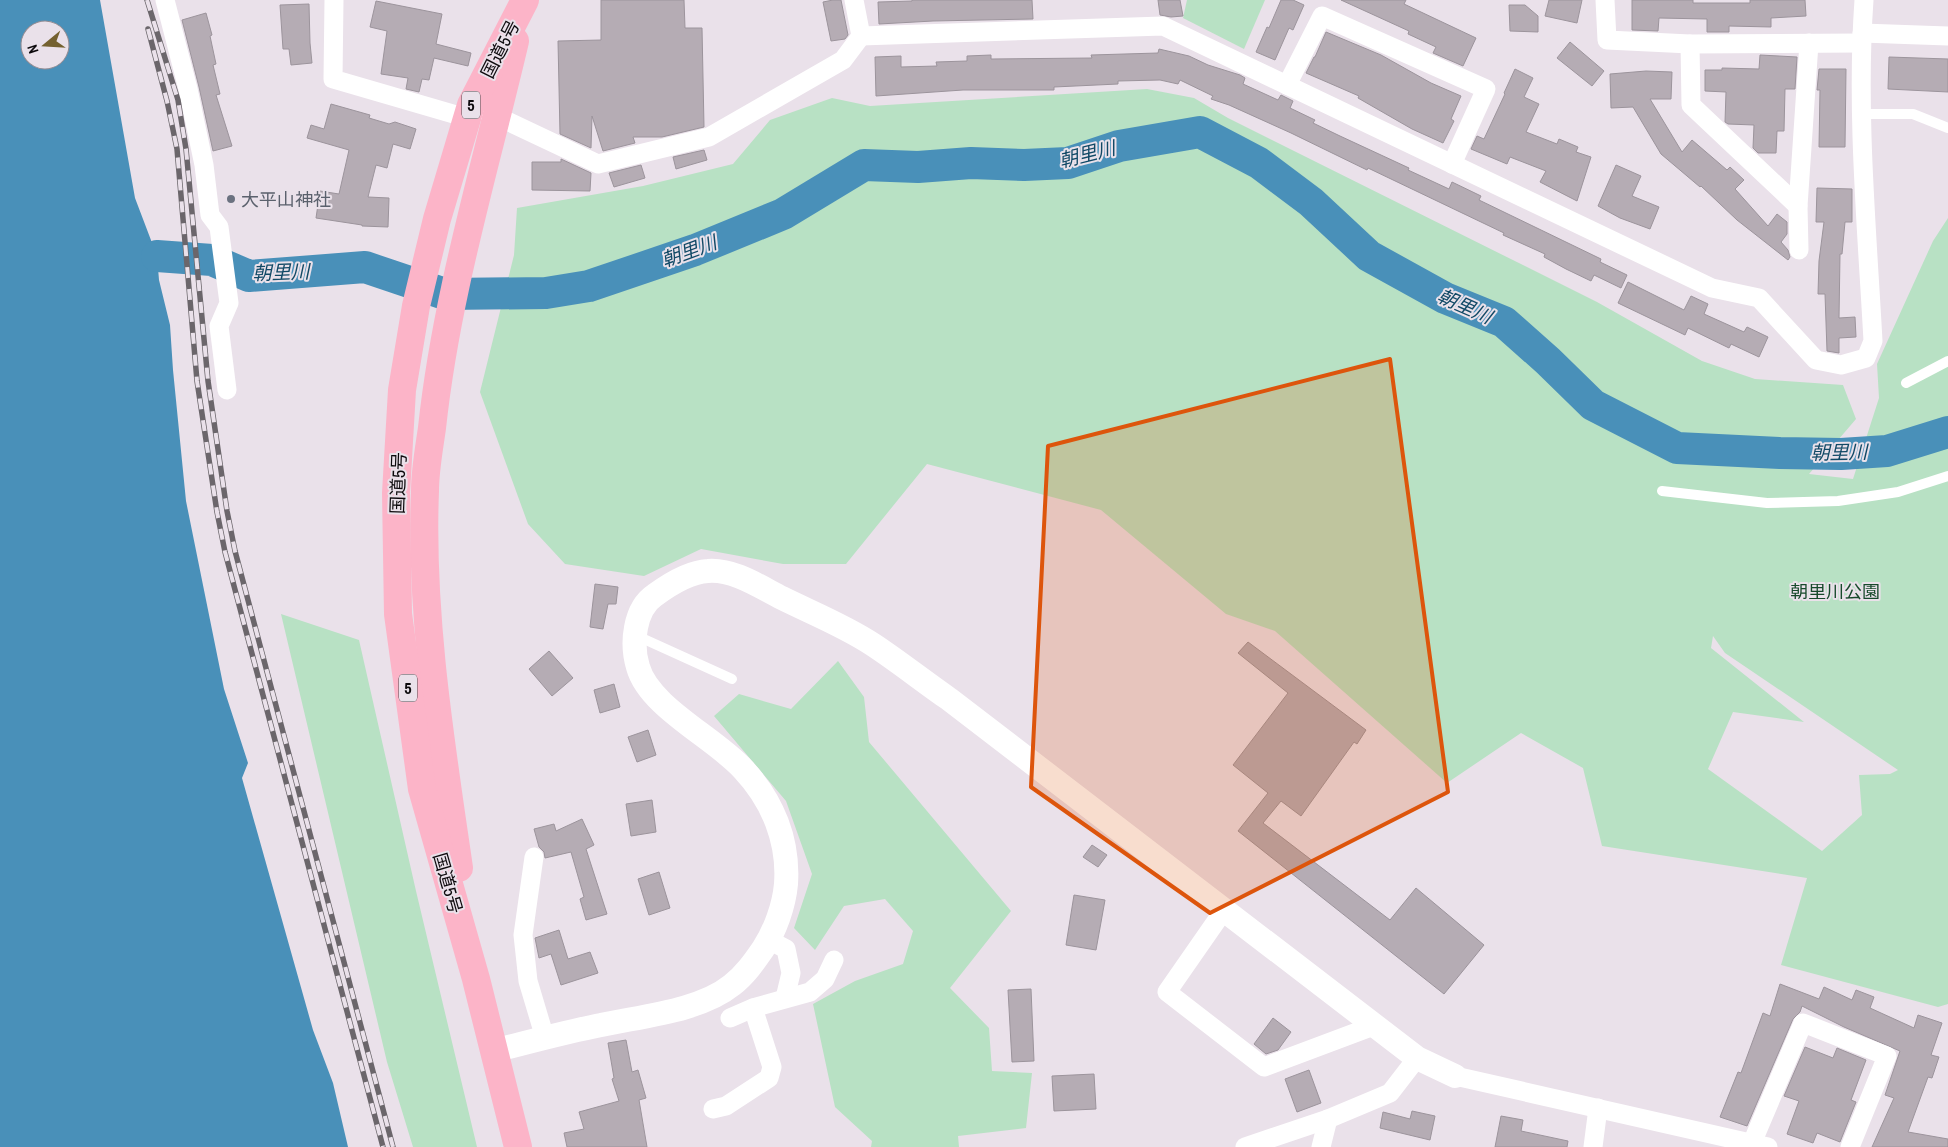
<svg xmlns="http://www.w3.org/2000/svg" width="1948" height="1147" font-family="'Archivo Narrow','Noto Sans JP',sans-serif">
	<rect width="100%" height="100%" fill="#eae1ea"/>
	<g fill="#b8e1c4" fill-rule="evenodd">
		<path d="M 1187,0 L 1265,0 L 1244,49 L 1183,18 Z"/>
		<path d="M 1147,89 L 1194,98 L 1228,118 L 1597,302 L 1702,361 L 1755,379 L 1843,385 L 1856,419 L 1809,474 L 1853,479 L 1879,398 L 1877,364 L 1933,241 L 1948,218 L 1948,1004 L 1938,1007 L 1781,965 L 1807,878 L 1602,846 L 1583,768 L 1521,733 L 1447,783 L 1275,631 L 1226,614 L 1101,510 L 927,464 L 846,564 L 783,564 L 701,549 L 644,576 L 565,564 L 528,524 L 480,392 L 514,255 L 517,208 L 643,186 L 733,164 L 770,120 L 832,98 L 870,106 ZM 1713,636 L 1725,653 L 1898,770 L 1890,774 L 1859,775 L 1862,815 L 1822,851 L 1708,769 L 1733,712 L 1804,722 L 1711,648 Z"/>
		<path d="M 281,614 L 359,640 L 416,891 L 477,1147 L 413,1147 L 387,1062 Z"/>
		<path d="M 838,661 L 864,697 L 869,742 L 1011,911 L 950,988 L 989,1028 L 992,1071 L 1032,1073 L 1026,1128 L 958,1136 L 959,1147 L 871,1147 L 872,1141 L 835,1107 L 813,1004 L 855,981 L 903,964 L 913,931 L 885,899 L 844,906 L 815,950 L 794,928 L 812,874 L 786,801 L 714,716 L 739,694 L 791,709 Z"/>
	</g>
	<path fill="#4990b9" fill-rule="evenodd" d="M 0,0 L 100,0 L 135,198 L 157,256 L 159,280 L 170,325 L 173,370 L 186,501 L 224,689 L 248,763 L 242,778 L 313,1030 L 333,1083 L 348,1147 L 0,1147 ZM 30,30 L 60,30 L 60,60 L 30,60 Z"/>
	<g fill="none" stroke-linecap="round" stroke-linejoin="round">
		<path stroke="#4990b9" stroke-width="32" d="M 157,256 L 212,260 L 249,276 L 365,267 L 445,294 L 546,293 L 589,286 L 695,250 L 783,214 L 864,165 L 918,167 L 971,163 L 1024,165 L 1068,163 L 1119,146 L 1200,132 L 1259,163 L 1311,202 L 1369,256 L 1445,298 L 1504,322 L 1548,361 L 1593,405 L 1677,448 L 1780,453 L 1841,454 L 1887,451 L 1948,432"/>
	</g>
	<g fill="#b5acb4" stroke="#9c949c">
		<path d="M 601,0 L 684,0 L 685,28 L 702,28 L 704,127 L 662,137 L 633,137 L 635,143 L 603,151 L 592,116 L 591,148 L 560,134 L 558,41 L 601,40 Z"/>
		<path d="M 833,0 L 841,0 L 848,35 L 845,39 L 831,41 L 823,2 Z"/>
		<path d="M 912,0 L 1032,0 L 1033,19 L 933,21 L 879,24 L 878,2 L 912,1 Z"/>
		<path d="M 1158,0 L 1180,0 L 1183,16 L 1171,17 L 1160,15 Z"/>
		<path d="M 1281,0 L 1293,0 L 1304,5 L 1293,30 L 1289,28 L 1275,60 L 1256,52 L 1267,27 L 1269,28 Z"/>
		<path d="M 1341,0 L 1406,0 L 1404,4 L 1476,38 L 1463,66 L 1433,53 L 1436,47 L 1408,34 L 1409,31 Z"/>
		<path d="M 1549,0 L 1582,0 L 1577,23 L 1545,16 Z"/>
		<path d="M 1632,0 L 1693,0 L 1693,3 L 1750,3 L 1750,0 L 1805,0 L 1806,16 L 1771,18 L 1771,27 L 1729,26 L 1729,32 L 1707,32 L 1707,19 L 1659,18 L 1658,31 L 1632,30 Z"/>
		<path d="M 376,1 L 442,14 L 436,44 L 471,53 L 468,66 L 434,58 L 429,80 L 422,79 L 419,92 L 406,89 L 408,78 L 381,74 L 387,31 L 370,27 Z"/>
		<path d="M 309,4 L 310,43 L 312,63 L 291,65 L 289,49 L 283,49 L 280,5 Z"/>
		<path d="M 1509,5 L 1525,5 L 1538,16 L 1538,32 L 1510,31 Z"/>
		<path d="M 206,13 L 212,35 L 210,36 L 216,64 L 213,65 L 220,94 L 216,95 L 232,146 L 213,151 L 199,87 L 182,20 Z"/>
		<path d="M 1326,32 L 1381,55 L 1431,83 L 1461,96 L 1451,119 L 1454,121 L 1443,143 L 1412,129 L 1358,98 L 1359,96 L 1306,73 L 1314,57 L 1315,57 Z"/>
		<path d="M 1570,42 L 1604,71 L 1592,86 L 1557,58 Z"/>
		<path d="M 1159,49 L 1189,56 L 1208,65 L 1240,75 L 1245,78 L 1243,84 L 1278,100 L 1281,95 L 1293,101 L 1290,108 L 1315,120 L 1313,123 L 1340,136 L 1409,168 L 1408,170 L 1449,189 L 1452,182 L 1481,196 L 1479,200 L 1601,259 L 1600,262 L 1627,275 L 1621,288 L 1594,275 L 1591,281 L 1566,269 L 1544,257 L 1545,254 L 1503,235 L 1504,233 L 1368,168 L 1367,170 L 1291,133 L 1229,105 L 1211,99 L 1213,96 L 1180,80 L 1178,84 L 1160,80 L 1118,81 L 1118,84 L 1054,87 L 1054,90 L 963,90 L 876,96 L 875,57 L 901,56 L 901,67 L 937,66 L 936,62 L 967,61 L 967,56 L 991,55 L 991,59 L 1092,58 L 1091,55 L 1158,53 Z"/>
		<path d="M 1760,55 L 1797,57 L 1795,89 L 1785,89 L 1784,131 L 1777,131 L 1776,153 L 1758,153 L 1753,148 L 1754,125 L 1728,124 L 1725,122 L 1726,92 L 1705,91 L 1705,70 L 1722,70 L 1722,68 L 1759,69 Z"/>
		<path d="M 1889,57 L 1948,59 L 1948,92 L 1888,89 Z"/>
		<path d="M 1515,69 L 1533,78 L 1524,97 L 1539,104 L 1526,132 L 1557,144 L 1559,139 L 1578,147 L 1576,152 L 1591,157 L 1577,201 L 1540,182 L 1546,171 L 1510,157 L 1507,164 L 1471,149 L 1477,136 L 1484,139 L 1505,94 L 1504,93 Z"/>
		<path d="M 1819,69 L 1846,69 L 1845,147 L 1819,147 L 1820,90 L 1817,90 Z"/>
		<path d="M 1646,71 L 1672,72 L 1671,99 L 1650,99 L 1682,152 L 1692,140 L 1727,170 L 1730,167 L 1744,180 L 1735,189 L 1768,226 L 1777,214 L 1787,222 L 1787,234 L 1781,242 L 1788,250 L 1790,257 L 1788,260 L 1737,220 L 1701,186 L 1700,187 L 1661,154 L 1633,107 L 1611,108 L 1610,74 Z"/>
		<path d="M 331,104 L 370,115 L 369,118 L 389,124 L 395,122 L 416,129 L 410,149 L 393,144 L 387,168 L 376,165 L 368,197 L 389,198 L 388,227 L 362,226 L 362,225 L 316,218 L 320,191 L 339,194 L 349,150 L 307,138 L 311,125 L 324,129 Z"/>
		<path d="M 704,150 L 707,160 L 676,169 L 673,157 Z"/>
		<path d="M 561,159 L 591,173 L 590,191 L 532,190 L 532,162 L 561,162 Z"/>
		<path d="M 641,165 L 645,178 L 614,187 L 609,173 Z"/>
		<path d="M 1616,165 L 1641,176 L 1632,196 L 1659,207 L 1650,229 L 1620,218 L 1598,206 Z"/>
		<path d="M 1817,188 L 1852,189 L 1852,222 L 1845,222 L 1842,254 L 1840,254 L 1839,318 L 1855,317 L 1856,337 L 1839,338 L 1839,353 L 1827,351 L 1825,294 L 1818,294 L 1819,261 L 1824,222 L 1816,222 Z"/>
		<path d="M 1628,282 L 1684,310 L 1691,296 L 1708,304 L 1704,314 L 1744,332 L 1747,327 L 1768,337 L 1759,357 L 1731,344 L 1729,348 L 1688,328 L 1685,335 L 1618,303 Z"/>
		<path d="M 595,584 L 618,587 L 616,604 L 608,604 L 603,629 L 590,627 Z"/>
		<path d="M 1248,642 L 1366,730 L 1357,744 L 1354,742 L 1301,816 L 1281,801 L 1263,823 L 1390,920 L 1416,888 L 1484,945 L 1444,994 L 1238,831 L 1268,793 L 1233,765 L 1288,693 L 1238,653 Z"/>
		<path d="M 549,651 L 573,678 L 552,696 L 529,669 Z"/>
		<path d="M 614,684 L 620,707 L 600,713 L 594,690 Z"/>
		<path d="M 648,730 L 656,755 L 637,762 L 628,737 Z"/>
		<path d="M 652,800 L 656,832 L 631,836 L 626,804 Z"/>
		<path d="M 582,819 L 594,845 L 586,849 L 607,914 L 586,920 L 580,899 L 584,897 L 571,852 L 545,858 L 544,852 L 539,847 L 534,829 L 554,824 L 556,831 Z"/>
		<path d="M 1092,845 L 1107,855 L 1098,867 L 1083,857 Z"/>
		<path d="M 659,872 L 670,908 L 649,915 L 638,879 Z"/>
		<path d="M 1074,895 L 1105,900 L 1096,950 L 1066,945 Z"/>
		<path d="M 559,930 L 568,959 L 590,952 L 598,973 L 561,985 L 551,954 L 539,958 L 535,938 Z"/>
		<path d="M 1780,984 L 1819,999 L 1824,987 L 1852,1000 L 1856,990 L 1874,997 L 1870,1008 L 1914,1028 L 1918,1015 L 1942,1023 L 1931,1055 L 1939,1057 L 1932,1078 L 1928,1077 L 1908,1132 L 1948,1139 L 1948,1147 L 1872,1147 L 1894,1098 L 1885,1095 L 1900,1051 L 1844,1027 L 1802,1006 L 1800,1012 L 1793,1019 L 1747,1126 L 1720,1117 L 1738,1072 L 1741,1073 L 1763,1013 L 1770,1016 Z"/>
		<path d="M 1031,989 L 1034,1061 L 1012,1062 L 1008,990 Z"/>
		<path d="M 1273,1018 L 1291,1032 L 1278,1050 L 1266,1054 L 1254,1044 Z"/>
		<path d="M 626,1040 L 632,1072 L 638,1070 L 646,1098 L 639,1100 L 647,1147 L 567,1147 L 564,1133 L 584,1129 L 579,1112 L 619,1101 L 612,1079 L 614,1078 L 608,1043 Z"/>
		<path d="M 1805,1047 L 1833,1058 L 1837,1048 L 1866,1060 L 1851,1100 L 1856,1102 L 1840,1142 L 1817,1133 L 1813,1143 L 1787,1134 L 1799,1101 L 1784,1096 Z"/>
		<path d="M 1309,1070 L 1321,1103 L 1297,1112 L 1285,1079 Z"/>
		<path d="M 1094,1074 L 1096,1109 L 1054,1111 L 1052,1076 Z"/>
		<path d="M 1412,1111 L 1435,1116 L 1430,1140 L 1380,1128 L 1383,1112 L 1410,1119 Z"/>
		<path d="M 1501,1116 L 1523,1120 L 1521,1131 L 1568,1141 L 1567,1147 L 1495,1147 Z"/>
	</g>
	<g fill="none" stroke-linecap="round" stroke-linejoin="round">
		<g stroke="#fff" stroke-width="10">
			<path d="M 1862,114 L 1913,114 L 1948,128"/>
			<path d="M 1906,383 L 1948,361"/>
			<path d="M 1662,491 L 1767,503 L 1838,501 L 1898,492 L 1948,476"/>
			<path d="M 635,635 L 732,679"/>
		</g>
		<g stroke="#fff" stroke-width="19">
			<path d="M 165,0 L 188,89 L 204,165 L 210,215 L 219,227 L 229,303 L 219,326 L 227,390"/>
			<path d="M 334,0 L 333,79 L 467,118"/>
			<path d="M 854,0 L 861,36 L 1163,26 L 1712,288 L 1759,298 L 1816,360 L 1841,365 L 1866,358 L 1873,341 C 1867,230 1856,111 1864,0"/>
			<path d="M 1605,0 L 1607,40 L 1690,44 L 1861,43"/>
			<path d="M 1862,33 L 1948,36"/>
			<path d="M 1690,44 L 1691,105 L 1798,206"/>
			<path d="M 1287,85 L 1322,16 L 1486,89 L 1452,164"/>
			<path d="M 486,111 L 598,164 L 709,137 L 843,60 L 861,36"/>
			<path d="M 1799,250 L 1798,206 L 1809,43"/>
			<path d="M 534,857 L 523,935 L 528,981 L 545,1038"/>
			<path d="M 1224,910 L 1167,992 L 1264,1067 L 1376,1025"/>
			<path d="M 769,940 L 786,949 L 791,973 L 785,998"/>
			<path d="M 730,1018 L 753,1008 L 810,992 L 825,979 L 834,960"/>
			<path d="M 1455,1076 L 1768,1147"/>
			<path d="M 713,1109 L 726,1106 L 769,1078 L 772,1067 L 753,1008"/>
			<path d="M 1752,1143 L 1803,1023 L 1887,1056 L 1850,1147"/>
			<path d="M 1245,1147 L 1328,1119 L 1390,1093 L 1417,1058"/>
			<path d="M 1321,1147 L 1328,1119"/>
			<path d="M 1593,1147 L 1598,1108"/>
		</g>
		<path stroke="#fff" stroke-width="24" d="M 493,1051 C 529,1042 565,1032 601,1025 C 642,1016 700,1011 732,985 C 745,975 754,962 763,949 C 775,931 784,906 786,884 C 789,841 773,801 743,769 C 715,738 649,707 638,667 C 631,644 634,609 655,595 C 670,584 689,572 708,571 C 734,569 760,587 782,598 C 810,612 845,626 872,644 C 898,661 923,681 949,699 L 1417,1058 L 1455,1076"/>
		<g stroke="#fcb4c8" stroke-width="28">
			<path d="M 459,868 C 441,744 420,616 425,491 C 425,470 429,449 432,428 C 446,296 485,169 515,41"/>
			<path d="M 518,1147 L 476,979 L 422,789 L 398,614 L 396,493 L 402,390 L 416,306 L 437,219 L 471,105 L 525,0"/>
		</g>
		<g stroke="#6b666b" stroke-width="5.5">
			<g id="rail">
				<path d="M 147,0 L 178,100 L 186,149 L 208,381 L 227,511 L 235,551 L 393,1147"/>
				<path d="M 148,29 L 167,101 L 177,149 L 197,381 L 217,512 L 225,552 L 383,1147"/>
			</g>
		</g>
		<use href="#rail" stroke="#eae1ea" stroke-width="4" stroke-dasharray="11" stroke-linecap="butt"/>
	</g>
	<path fill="#dd550c" fill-opacity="0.2" stroke="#dd550c" stroke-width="4" stroke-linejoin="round" d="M 1390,359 L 1448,792 L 1210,913 L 1031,787 L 1048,446 Z"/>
	<circle fill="#6b7280" stroke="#eae1ea" stroke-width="2" cx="231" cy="199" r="5"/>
	<g text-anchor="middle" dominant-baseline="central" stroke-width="4" stroke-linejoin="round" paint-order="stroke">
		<g fill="#eae1ea" stroke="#4f4a4f" stroke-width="1">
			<rect x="462" y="91.5" width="18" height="27" rx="4"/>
			<rect x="399" y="674.5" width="18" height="27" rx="4"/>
		</g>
		<g font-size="16" font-weight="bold" fill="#0d0a0d">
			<text x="471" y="105">5</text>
			<text x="408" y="688">5</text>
		</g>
		<g font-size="18" fill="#0d0a0d" stroke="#eae1ea">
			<text transform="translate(500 49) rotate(-63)">国道5号</text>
			<text transform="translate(398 483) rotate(-88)">国道5号</text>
			<text transform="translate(448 883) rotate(74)">国道5号</text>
		</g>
		<g font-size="18" fill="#5b616d" stroke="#eae1ea" text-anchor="start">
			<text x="241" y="199">大平山神社</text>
		</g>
		<g font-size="18" fill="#17492b" stroke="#eae1ea">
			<text x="1835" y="591">朝里川公園</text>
		</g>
		<g font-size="19" font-style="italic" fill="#114966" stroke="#eae1ea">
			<text transform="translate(1087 154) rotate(-14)">朝里川</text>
			<text transform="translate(689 251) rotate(-20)">朝里川</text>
			<text transform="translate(281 272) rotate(-2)">朝里川</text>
			<text transform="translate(1465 306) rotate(24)">朝里川</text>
			<text transform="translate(1839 452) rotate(-1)">朝里川</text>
		</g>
	</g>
	<g transform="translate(45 45) rotate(252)"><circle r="24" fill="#eae1ea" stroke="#928b92"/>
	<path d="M0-4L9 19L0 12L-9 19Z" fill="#746130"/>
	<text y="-8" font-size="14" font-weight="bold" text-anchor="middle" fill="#0d0a0d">N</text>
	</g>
</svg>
